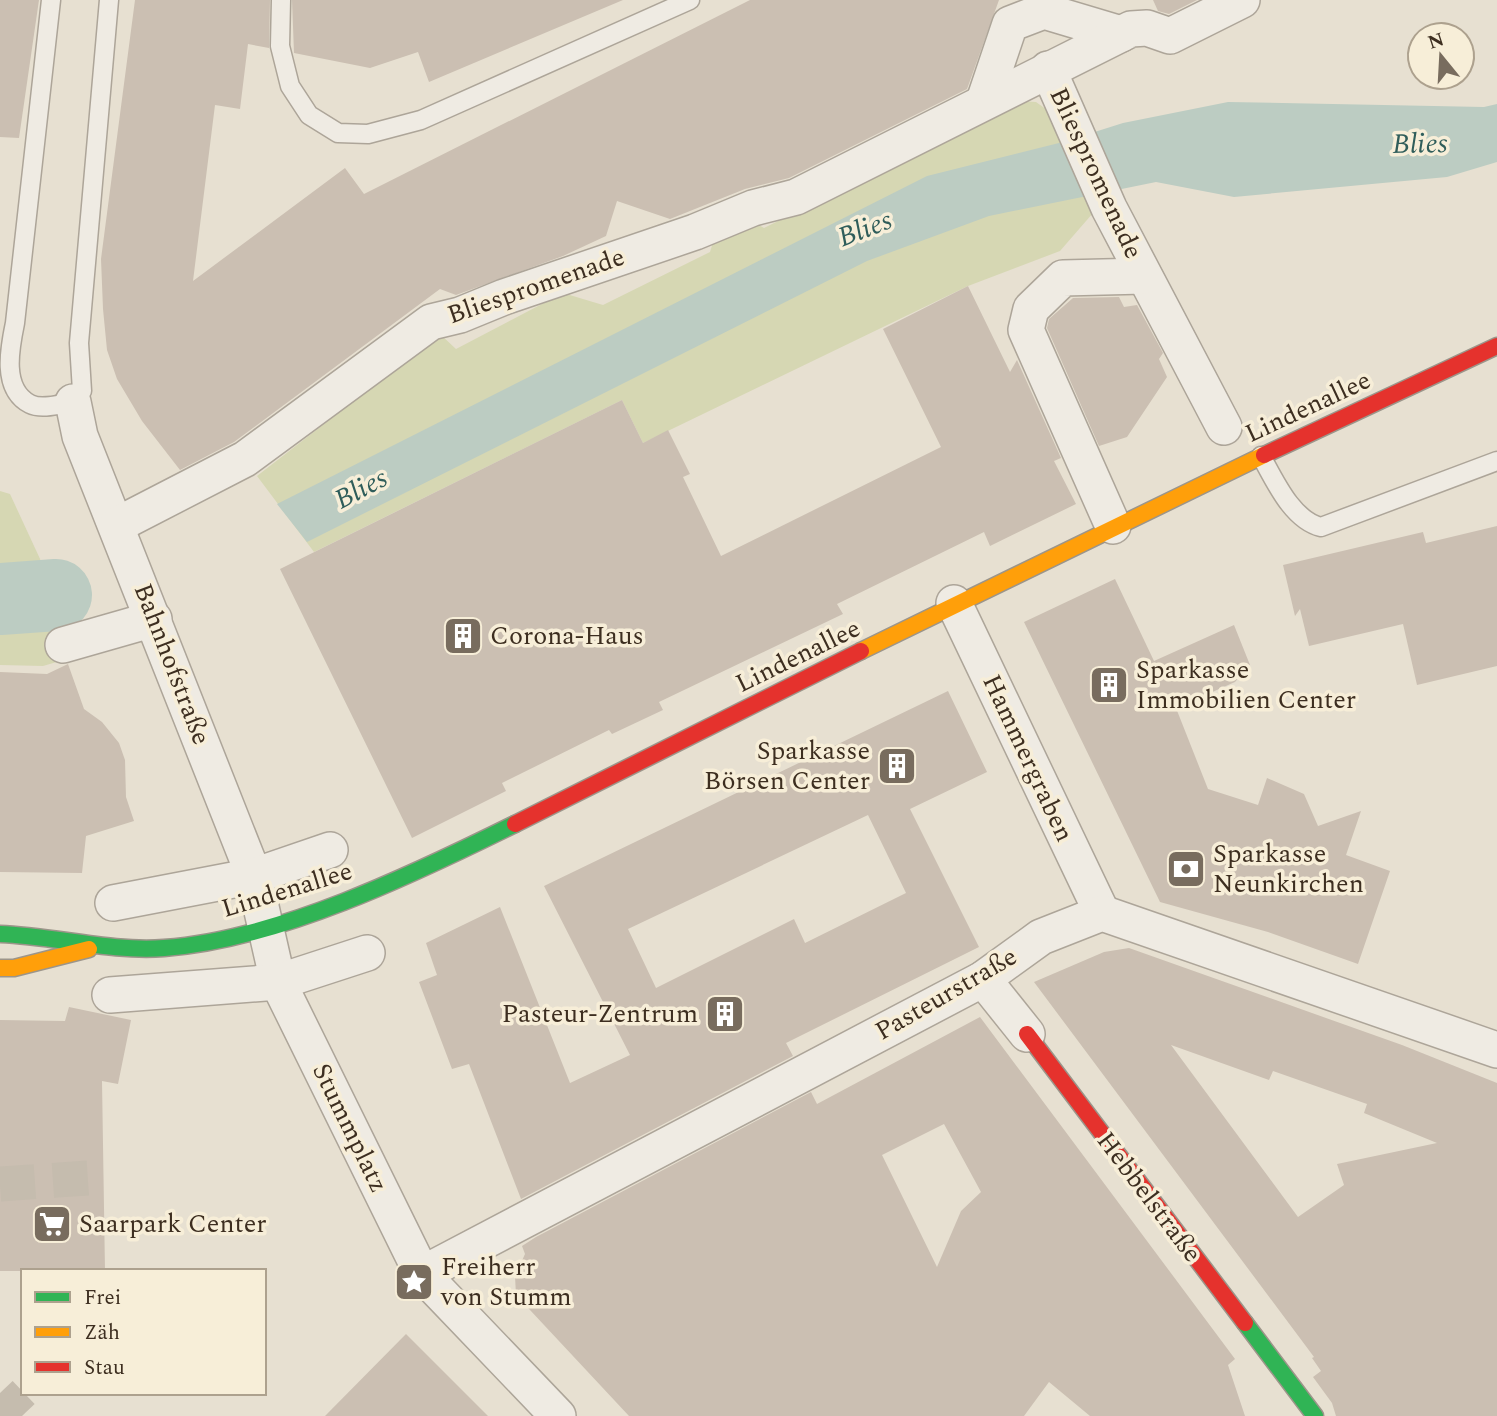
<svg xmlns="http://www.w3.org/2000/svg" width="1497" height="1416" font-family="Spectral,serif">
	<rect width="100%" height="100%" fill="#e7e0d1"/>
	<g fill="#d6d7b3">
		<path d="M 1019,101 L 1036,102 L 1050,112 L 1093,213 L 1060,251 L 968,286 L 643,443 L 622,400 L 314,552 L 257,476 L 440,334 L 456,349 L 563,293 L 603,305 L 710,252 L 715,236 L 752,221 L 764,228 Z"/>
		<path d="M 0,491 L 10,494 L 84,654 L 43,666 L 0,665 Z"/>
	</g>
	<path fill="#bcccc2" d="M 1228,102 L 1484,107 L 1497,104 L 1497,162 L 1447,177 L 1234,197 L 1156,182 L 989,216 L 867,261 L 307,542 L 277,504 L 927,176 L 1063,142 L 1123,123 Z"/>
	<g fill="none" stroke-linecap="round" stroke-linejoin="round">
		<path stroke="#bcccc2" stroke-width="72" d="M 0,599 L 56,595"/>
	</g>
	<g fill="#cbbfb2" fill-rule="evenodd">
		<path d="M 0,0 L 39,0 L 19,138 L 0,137 Z"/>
		<path d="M 135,0 L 270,0 L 269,48 L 248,44 L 240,109 L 215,105 L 193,281 L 345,168 L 364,194 L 750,0 L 999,0 L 967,89 L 789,178 L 745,189 L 670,219 L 617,201 L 606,236 L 563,256 L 456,295 L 440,289 L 234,442 L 180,470 L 142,421 L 117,379 L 107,350 L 103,309 L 101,259 Z"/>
		<path d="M 292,0 L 623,0 L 429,82 L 418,52 L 370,68 L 294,53 Z"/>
		<path d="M 1153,0 L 1197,0 L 1169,14 L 1158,11 Z"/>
		<path d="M 968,286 L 1010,372 L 1017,360 L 1061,458 L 1054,461 L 1076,504 L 990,546 L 984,532 L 837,604 L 843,614 L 659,702 L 663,710 L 612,734 L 609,730 L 502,783 L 506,791 L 412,838 L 280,569 L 622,400 L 643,443 L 668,430 L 690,474 L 683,477 L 721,556 L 941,447 L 883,329 Z"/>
		<path d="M 1119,297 L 1124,307 L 1137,305 L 1163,353 L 1159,359 L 1167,377 L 1127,437 L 1099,446 L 1047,328 L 1049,319 L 1073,298 Z"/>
		<path d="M 1497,526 L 1497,666 L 1417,685 L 1403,624 L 1309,646 L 1300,609 L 1295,616 L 1283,565 L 1423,532 L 1426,543 Z"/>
		<path d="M 1115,579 L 1154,661 L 1234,625 L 1250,665 L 1235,682 L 1176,708 L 1208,789 L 1258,805 L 1267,778 L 1304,794 L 1318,826 L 1361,811 L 1346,855 L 1390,871 L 1358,964 L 1268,932 L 1160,902 L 1024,622 Z"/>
		<path d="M 68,664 L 84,709 L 102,722 L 119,743 L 125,760 L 126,797 L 134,821 L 86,836 L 82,873 L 0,872 L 0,672 L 47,674 Z"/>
		<path d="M 948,691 L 987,772 L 910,809 L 979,947 L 786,1043 L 793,1056 L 521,1199 L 469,1064 L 452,1069 L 419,982 L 437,975 L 426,943 L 500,907 L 570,1083 L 630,1055 L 544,886 ZM 868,815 L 906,893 L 805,943 L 794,919 L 656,988 L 628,929 Z"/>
		<path d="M 1129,948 L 1402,1045 L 1497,1083 L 1497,1416 L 1336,1416 L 1332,1403 L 1313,1377 L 1321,1371 L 1312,1358 L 1314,1357 L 1034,982 L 1104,952 ZM 1171,1045 L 1269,1080 L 1273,1071 L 1367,1104 L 1364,1113 L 1437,1143 L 1337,1164 L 1344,1185 L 1298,1217 Z"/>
		<path d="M 69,1007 L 131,1020 L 118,1084 L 102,1081 L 105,1271 L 0,1271 L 0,1020 L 65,1021 Z"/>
		<path d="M 980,1017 L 1235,1359 L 1228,1365 L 1245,1416 L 1090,1416 L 1049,1382 L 1024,1416 L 629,1416 L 516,1295 L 515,1276 L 525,1254 L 522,1246 L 536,1237 L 811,1092 L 817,1104 ZM 944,1124 L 981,1192 L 961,1211 L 937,1267 L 882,1155 Z"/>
		<path d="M 406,1334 L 488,1416 L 325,1416 Z"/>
	</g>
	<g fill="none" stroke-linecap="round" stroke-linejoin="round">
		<g stroke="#c5bcae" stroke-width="35" stroke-dasharray="35 18" stroke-linecap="butt">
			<path d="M 0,1184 L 102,1177"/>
			<path d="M 0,1393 L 22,1416"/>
		</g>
		<g stroke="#ada599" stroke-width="21">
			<g id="lane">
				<path d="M 51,0 L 15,323 C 10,347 1,389 30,404 C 42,410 60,404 73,402 L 82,391 L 79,343 L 109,0"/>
				<path d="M 281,0 L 280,46 L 290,86 L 309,115 L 338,133 L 368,134 L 421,120 L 690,0"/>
				<path d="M 1261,456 C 1275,481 1292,520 1321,527 L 1497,461"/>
			</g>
		</g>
		<g stroke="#ada599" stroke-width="38">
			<g id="street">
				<path d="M 1048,69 L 1109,208 L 1224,427"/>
				<path d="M 984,101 L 1010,24 L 1044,11 L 1121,34"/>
				<path d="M 73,402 L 80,436 L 254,876 L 278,982 L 422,1274 L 558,1416"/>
				<path d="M 117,525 L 245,459 L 431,322 L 460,315 L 504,297 L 695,232 L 753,208 L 796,197 L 1131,29 L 1147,28 L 1170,36 L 1242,0"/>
				<path d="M 1113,526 L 1026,330 L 1031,309 L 1063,278 L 1144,276"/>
				<path d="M 954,603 L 1102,913"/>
				<path d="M 63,645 L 154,619"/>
				<path d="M 113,903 L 254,876 L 330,850"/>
				<path d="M 983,979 L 1027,1034"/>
				<path d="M 110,995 L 278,982 L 367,953"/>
				<path d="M 422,1274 L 983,979 L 1041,937 L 1102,913 L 1497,1050"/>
			</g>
		</g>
		<g stroke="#9c958a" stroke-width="19">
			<g id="fast">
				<path d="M 0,934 C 55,936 110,952 164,948 C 277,940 414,874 515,824"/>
				<path d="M 1245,1323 L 1315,1416"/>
			</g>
		</g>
		<g stroke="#9c958a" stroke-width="19">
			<g id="slow">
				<path d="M 861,651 L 1264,455"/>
				<path d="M 0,968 L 14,968 L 89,949"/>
			</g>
		</g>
		<g stroke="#9c958a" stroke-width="19">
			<g id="jam">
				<path d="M 1264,455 L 1497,346"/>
				<path d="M 515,824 L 861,651"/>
				<path d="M 1027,1034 L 1245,1323"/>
			</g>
		</g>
		<use href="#lane" stroke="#efebe3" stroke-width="18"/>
		<use href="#street" stroke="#efebe3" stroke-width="35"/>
		<use href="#fast" stroke="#30b455" stroke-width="16"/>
		<use href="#slow" stroke="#ff9f0a" stroke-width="16"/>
		<use href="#jam" stroke="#e5322d" stroke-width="16"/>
	</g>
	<defs>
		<g id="building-square" transform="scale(2.0125)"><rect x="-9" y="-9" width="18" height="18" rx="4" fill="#786c5e" stroke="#f7eed8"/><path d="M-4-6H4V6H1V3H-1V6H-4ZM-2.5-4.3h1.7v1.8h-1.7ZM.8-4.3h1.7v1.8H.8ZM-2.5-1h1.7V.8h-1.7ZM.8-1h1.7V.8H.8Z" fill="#fff"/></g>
		<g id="bank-square" transform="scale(2.0125)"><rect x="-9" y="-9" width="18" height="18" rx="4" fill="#786c5e" stroke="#f7eed8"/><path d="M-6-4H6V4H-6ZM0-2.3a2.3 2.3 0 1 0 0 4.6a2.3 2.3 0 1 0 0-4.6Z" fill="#fff"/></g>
		<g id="supermarket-square" transform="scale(2.0125)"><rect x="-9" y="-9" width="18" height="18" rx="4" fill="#786c5e" stroke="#f7eed8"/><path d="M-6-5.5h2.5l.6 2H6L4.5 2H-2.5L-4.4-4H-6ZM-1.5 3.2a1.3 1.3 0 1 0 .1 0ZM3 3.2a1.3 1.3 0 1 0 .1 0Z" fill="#fff"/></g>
		<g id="sight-square" transform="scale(2.0125)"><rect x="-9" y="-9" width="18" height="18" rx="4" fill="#786c5e" stroke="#f7eed8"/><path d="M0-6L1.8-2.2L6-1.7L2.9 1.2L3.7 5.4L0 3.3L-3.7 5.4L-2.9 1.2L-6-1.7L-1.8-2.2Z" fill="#fff"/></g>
	</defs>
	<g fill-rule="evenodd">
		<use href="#building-square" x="463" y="636"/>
		<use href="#building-square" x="1109" y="685"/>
		<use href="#building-square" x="897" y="766"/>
		<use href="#bank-square" x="1186" y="869"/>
		<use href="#building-square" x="725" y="1014"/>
		<use href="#supermarket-square" x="52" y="1224"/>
		<use href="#sight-square" x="414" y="1282"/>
	</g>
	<g text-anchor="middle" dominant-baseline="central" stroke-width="7" stroke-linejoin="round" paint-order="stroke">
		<g font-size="26" fill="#3d2e20" stroke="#f7eed8">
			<text transform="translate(1096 173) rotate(65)">Bliespromenade</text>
			<text transform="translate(536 286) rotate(-19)">Bliespromenade</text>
			<text transform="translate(1308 407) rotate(-25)">Lindenallee</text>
			<text transform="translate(798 656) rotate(-26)">Lindenallee</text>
			<text transform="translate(172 664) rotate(69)">Bahnhofstraße</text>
			<text transform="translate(1028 758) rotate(65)">Hammergraben</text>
			<text transform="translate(287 890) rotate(-17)">Lindenallee</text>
			<text transform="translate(946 994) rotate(-30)">Pasteurstraße</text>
			<text transform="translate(350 1128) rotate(64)">Stummplatz</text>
			<text transform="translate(1149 1197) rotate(53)">Hebbelstraße</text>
		</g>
		<g font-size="26" fill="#3d2e20" stroke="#f7eed8" text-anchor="start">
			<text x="490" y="636">Corona-Haus</text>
			<text x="1136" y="670">Sparkasse<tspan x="1136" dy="30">Immobilien Center</tspan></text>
			<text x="870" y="751" text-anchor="end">Sparkasse<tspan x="870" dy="30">Börsen Center</tspan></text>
			<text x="1213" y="854">Sparkasse<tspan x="1213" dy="30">Neunkirchen</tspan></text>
			<text x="698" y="1014" text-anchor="end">Pasteur-Zentrum</text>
			<text x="79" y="1224">Saarpark Center</text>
			<text x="441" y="1267">Freiherr<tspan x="441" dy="30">von Stumm</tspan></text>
		</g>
		<g font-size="28" font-style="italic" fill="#2f5d5a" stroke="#f7eed8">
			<text transform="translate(1420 144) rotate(-1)">Blies</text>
			<text transform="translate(865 229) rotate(-21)">Blies</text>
			<text transform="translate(361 489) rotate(-28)">Blies</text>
		</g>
	</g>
	<rect x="21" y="1269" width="245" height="126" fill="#f7eed8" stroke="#ada18e" stroke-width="2"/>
	<rect x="35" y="1292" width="35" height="10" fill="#30b455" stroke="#ada18e" stroke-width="2"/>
	<text x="84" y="1304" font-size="21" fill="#3d2e20">Frei</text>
	<rect x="35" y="1327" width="35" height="10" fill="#ff9f0a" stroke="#ada18e" stroke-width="2"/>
	<text x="84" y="1339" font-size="21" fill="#3d2e20">Zäh</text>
	<rect x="35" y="1362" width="35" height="10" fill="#e5322d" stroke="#ada18e" stroke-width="2"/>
	<text x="84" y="1374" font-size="21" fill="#3d2e20">Stau</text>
	<g transform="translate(1441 56) rotate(342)"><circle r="33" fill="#f7eed8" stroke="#ada18e" stroke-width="2"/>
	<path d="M0-5L12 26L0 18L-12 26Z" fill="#786c5e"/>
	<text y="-10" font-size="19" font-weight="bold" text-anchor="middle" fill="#3d2e20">N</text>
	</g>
</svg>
